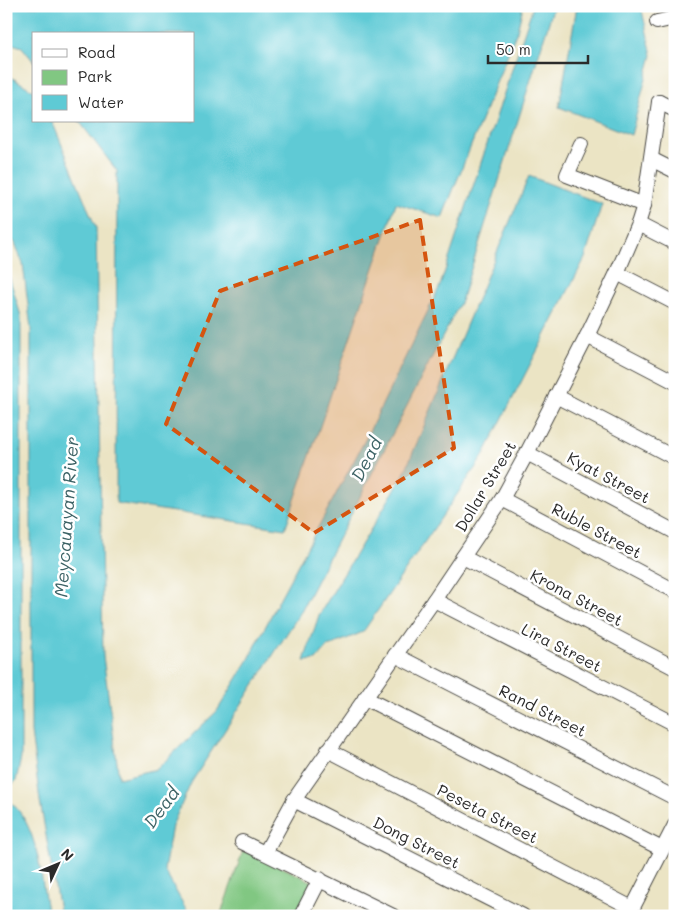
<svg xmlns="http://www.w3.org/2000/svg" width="681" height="922" font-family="Mali,sans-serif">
	<rect width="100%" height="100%" fill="#fff"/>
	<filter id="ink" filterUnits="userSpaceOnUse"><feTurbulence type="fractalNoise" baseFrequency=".02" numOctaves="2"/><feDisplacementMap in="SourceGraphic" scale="10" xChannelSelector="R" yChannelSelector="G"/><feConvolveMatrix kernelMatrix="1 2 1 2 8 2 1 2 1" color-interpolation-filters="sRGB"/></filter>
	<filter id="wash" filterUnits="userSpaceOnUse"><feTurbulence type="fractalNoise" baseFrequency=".0096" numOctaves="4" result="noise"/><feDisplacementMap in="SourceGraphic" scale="20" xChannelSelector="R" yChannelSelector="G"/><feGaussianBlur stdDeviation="1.12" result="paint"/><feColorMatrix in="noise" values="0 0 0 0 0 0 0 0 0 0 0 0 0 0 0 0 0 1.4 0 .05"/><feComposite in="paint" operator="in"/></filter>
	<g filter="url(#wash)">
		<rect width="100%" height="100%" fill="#ebe4c4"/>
		<path fill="#81c782" stroke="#567956" d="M 243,851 L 262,858 L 313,882 L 295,916 L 220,916 Z"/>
		<g fill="#5ecad5" stroke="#447a80">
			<path d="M 6,6 L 523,6 L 517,31 L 442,218 L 396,203 L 285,529 L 116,503 L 117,171 L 79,121 L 194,121 L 194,34 L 34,34 L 34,62 L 22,47 L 6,42 Z"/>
			<path d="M 533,6 L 554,6 L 461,301 L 300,613 L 191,783 L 172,826 L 164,870 L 190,916 L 60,916 L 40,801 L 31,732 L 31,329 L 23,264 L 15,243 L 6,231 L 6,74 L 34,91 L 34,121 L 52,121 L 96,228 L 103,656 L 119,778 L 157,769 L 217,711 L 248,661 L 281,596 L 365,440 L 440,286 Z"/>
			<path d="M 577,6 L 641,6 L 652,55 L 631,135 L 559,107 Z"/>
			<path d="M 529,176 L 602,204 L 585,258 L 482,458 L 363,632 L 327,647 L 316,660 L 304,661 L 319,615 L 403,476 Z"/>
			<path d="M 6,266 L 21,316 L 21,758 L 16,781 L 9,787 L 6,786 Z"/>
			<path d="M 6,799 C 39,820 41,881 48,916 L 6,916 Z"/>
		</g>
	</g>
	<g filter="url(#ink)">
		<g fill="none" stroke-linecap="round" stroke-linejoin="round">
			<g stroke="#484742" stroke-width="16">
				<g id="minor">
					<path d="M 657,22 L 675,18"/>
					<path d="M 659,102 L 675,110"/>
					<path d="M 581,144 L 567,175 L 644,205"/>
					<path d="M 651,159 L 675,171"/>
					<path d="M 638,224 L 675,243"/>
					<path d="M 617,273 L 675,303"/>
					<path d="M 587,336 L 675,382"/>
					<path d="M 556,396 L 675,458"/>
					<path d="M 527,453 L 675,532"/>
					<path d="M 502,499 L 675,591"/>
					<path d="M 463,557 L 675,668"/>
					<path d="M 434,600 L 675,724"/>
					<path d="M 395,655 L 675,798"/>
					<path d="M 365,698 L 662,849"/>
					<path d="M 328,750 L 632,908"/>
					<path d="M 294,800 L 523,916"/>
					<path d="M 242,842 L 393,916"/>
					<path d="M 265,853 L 294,800 L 434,600 L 502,499 L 527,453 L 587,336 L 617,273 L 638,224 L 644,205 L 659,102"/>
					<path d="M 629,915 L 675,825"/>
					<path d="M 301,916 L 320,879"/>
				</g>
			</g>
			<use href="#minor" stroke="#fff" stroke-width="14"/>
		</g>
	</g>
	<path fill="#d5540f" fill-opacity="0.2" stroke="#d5540f" stroke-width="4" stroke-dasharray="10 6" stroke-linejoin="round" d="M 420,220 L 454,448 L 314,533 L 166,424 L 220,291 Z"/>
	<g text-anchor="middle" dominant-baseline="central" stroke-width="5" stroke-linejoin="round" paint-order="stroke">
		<g font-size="16" fill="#2b2b2b" stroke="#fff">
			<text transform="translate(609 477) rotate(28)">Kyat Street</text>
			<text transform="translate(485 486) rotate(-59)">Dollar Street</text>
			<text transform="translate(597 530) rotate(28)">Ruble Street</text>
			<text transform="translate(577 597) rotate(28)">Krona Street</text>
			<text transform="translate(562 647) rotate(27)">Lira Street</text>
			<text transform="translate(543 710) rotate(27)">Rand Street</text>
			<text transform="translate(488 813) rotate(27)">Peseta Street</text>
			<text transform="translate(417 842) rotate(27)">Dong Street</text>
		</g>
		<g font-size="18" font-style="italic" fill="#3d6366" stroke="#fff">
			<text transform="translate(366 459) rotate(-63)">Dead</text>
			<text transform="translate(66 517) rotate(-86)">Meycauayan River</text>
			<text transform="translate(161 807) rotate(-53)">Dead</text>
		</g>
	</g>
	<rect width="681" height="922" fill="none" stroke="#fff" stroke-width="25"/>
	<rect x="32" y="32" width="162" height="90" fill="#ffffff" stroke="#aaaaaa"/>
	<rect x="42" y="49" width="25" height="8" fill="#ffffff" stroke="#aaaaaa"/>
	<text x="78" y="58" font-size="15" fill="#2b2b2b">Road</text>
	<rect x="42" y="70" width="25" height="15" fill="#81c782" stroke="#aaaaaa"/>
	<text x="78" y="82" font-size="15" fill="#2b2b2b">Park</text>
	<rect x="42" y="95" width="25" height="15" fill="#5ecad5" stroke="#aaaaaa"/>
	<text x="78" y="108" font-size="15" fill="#2b2b2b">Water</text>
	<g transform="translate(58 864) rotate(46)" stroke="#ffffff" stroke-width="4" paint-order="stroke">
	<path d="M0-4L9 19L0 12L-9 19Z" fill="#2b2b2b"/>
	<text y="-8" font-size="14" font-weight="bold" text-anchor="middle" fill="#2b2b2b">N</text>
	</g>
	<path d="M488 55v8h100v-8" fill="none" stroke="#2b2b2b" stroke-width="2.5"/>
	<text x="496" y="55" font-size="15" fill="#2b2b2b" stroke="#ffffff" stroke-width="4" paint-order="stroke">50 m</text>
</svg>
